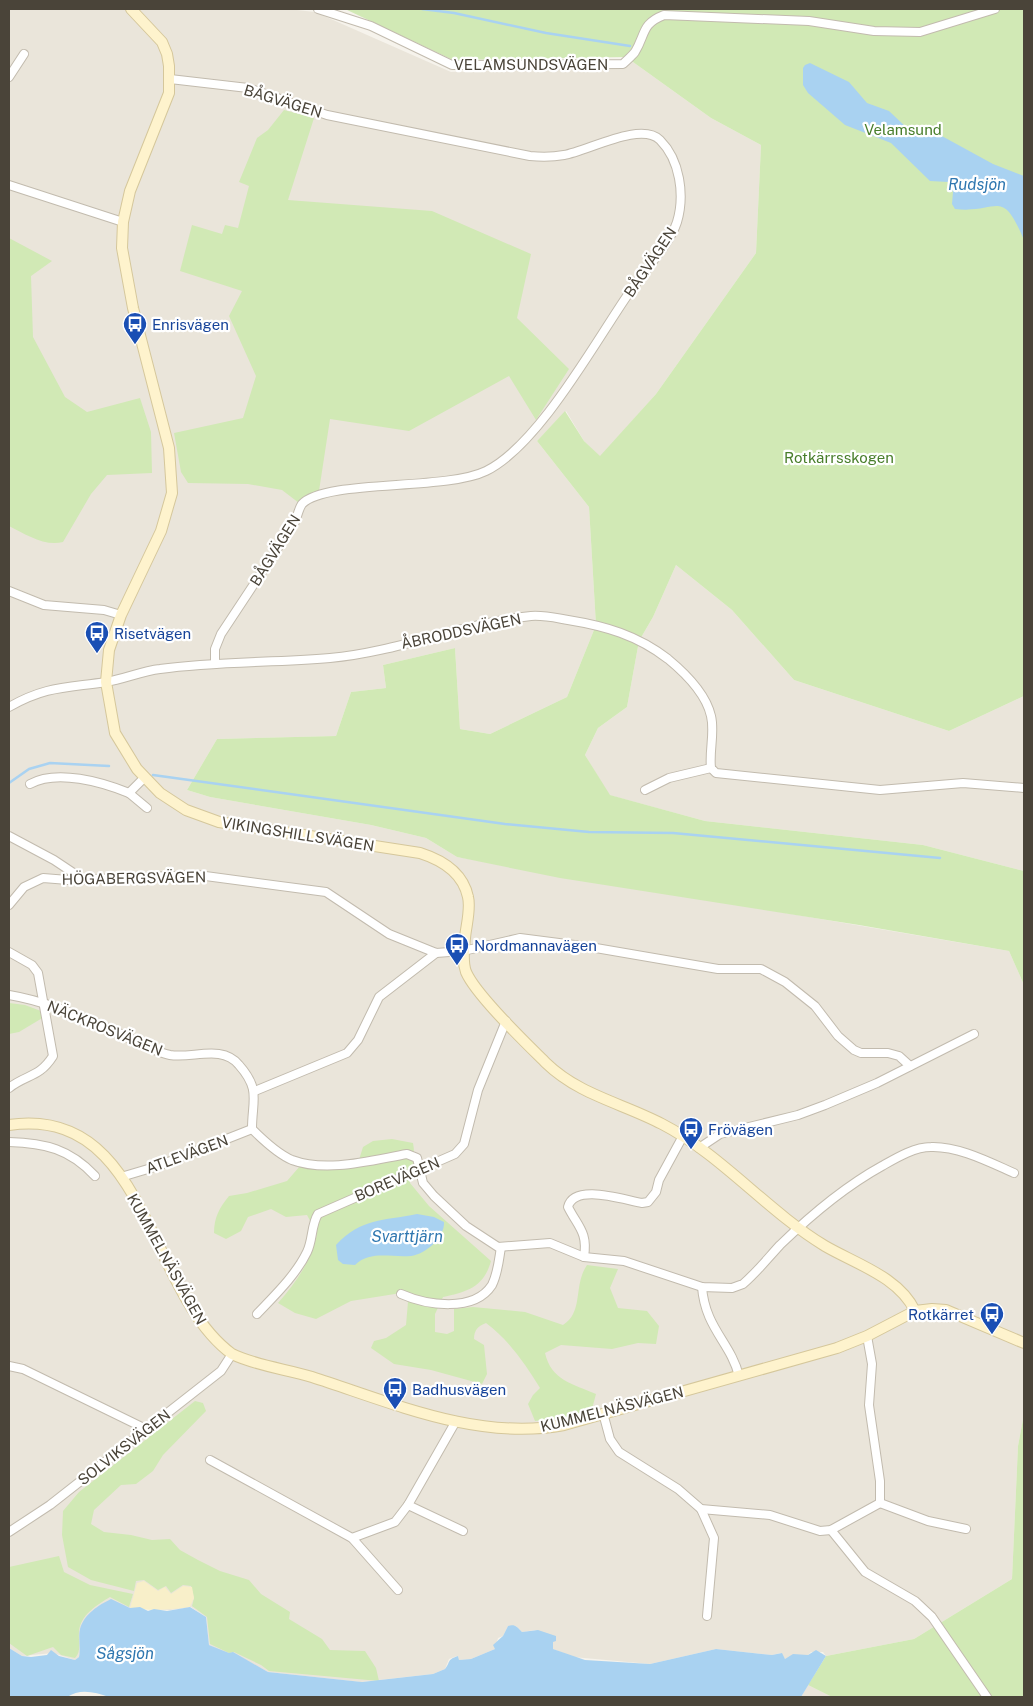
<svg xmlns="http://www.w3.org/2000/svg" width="1033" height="1706" font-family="'Public Sans',sans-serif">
	<rect width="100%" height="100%" fill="#f6f3ec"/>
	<g fill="#eae5da">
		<path d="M 9,9 L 288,9 L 315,12 L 451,72 L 605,67 L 626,57 L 711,118 L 761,145 L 756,253 L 656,394 L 600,457 L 584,441 L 566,411 L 537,441 L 589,507 L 596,625 L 567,697 L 490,734 L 460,729 L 455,648 L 383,665 L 386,688 L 351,692 L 336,736 L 217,739 L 187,790 L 210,797 L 371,825 L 426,838 L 457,857 L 1009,951 L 1024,985 L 1024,1414 L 1018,1446 L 1012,1579 L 914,1639 L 826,1656 L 823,1652 L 811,1652 L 808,1655 L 785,1659 L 781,1653 L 772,1655 L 716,1649 L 650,1664 L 573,1657 L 553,1649 L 553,1642 L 535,1630 L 522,1632 L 516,1626 L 508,1626 L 503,1636 L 498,1638 L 495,1649 L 471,1659 L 459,1660 L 458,1656 L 454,1657 L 449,1659 L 445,1669 L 433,1674 L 361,1682 L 268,1672 L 233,1653 L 229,1654 L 209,1645 L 206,1617 L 191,1607 L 170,1610 L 130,1608 L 119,1604 L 81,1648 L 79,1657 L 75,1660 L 53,1653 L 22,1656 L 9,1648 Z"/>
		<path d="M 676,565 L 732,610 L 794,680 L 949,731 L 1024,696 L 1024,871 L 923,845 L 705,821 L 609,795 L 585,755 L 598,728 L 627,707 L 639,641 L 653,617 Z"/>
		<path d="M 808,1685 L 832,1697 L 801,1697 Z"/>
	</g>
	<g fill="#d1e9b5">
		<path d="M 345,9 L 1024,9 L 1024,696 L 949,731 L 794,680 L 732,610 L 676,565 L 653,617 L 639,641 L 627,707 L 598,728 L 585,755 L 610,795 L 705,821 L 923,845 L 1024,871 L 1024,985 L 1009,951 L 859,925 L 560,878 L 457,857 L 426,838 L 371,825 L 210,797 L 187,790 L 217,739 L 336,736 L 351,692 L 386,688 L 383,665 L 455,648 L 460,729 L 490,734 L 567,697 L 596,625 L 589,507 L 537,441 L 565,411 L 584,441 L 600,456 L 656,394 L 756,253 L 761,145 L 711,118 L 626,57 L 453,60 Z"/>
		<path d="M 284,110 L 314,118 L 288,200 L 432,211 L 531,254 L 517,318 L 569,369 L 536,420 L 509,376 L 409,431 L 330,419 L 319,491 L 299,503 L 282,490 L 248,484 L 188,483 L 181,472 L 174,433 L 243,418 L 256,376 L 229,316 L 242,291 L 180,271 L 192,225 L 222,234 L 225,225 L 238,228 L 249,186 L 239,182 L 257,138 L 268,130 Z"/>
		<path d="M 9,238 L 52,261 L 31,276 L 33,337 L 65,397 L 87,412 L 140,398 L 151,432 L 152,473 L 107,475 L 91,494 L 63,542 C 45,547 25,534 9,526 Z"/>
		<path d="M 9,1003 L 25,1005 L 41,1011 L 44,1017 L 19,1032 L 9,1034 Z"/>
		<path d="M 392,1139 L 413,1143 C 416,1157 411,1169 410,1183 L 429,1206 L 491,1261 C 484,1287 467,1292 443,1297 L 435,1314 L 435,1332 L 447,1334 L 454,1331 L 454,1309 L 473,1307 L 525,1312 L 563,1325 C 584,1312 573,1285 587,1265 L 618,1269 L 610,1288 L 618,1308 L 647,1311 L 659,1326 L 656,1344 L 638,1343 L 612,1349 L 561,1345 L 545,1353 C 551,1380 573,1384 596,1394 L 592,1409 L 563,1418 L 535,1421 L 528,1404 L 533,1395 L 540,1388 C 526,1365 508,1339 486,1323 C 478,1326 474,1330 474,1339 L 484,1345 L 487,1374 L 482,1384 L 431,1370 L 394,1364 L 371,1348 L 374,1341 L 386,1338 L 406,1325 L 408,1302 L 401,1293 L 351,1301 L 316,1319 L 295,1313 L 278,1303 C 297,1281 310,1263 317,1234 L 307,1215 L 286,1217 L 271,1209 L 248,1217 L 241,1231 L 226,1239 L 214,1233 C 214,1218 219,1208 229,1196 L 247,1193 L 287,1181 L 300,1166 L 357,1166 L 363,1147 L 373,1141 Z"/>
		<path d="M 195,1401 L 203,1403 L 206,1411 L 163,1455 L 153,1471 L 136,1484 L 121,1485 L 94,1510 L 91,1524 L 104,1532 L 131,1535 L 152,1540 L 170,1539 L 180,1550 L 198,1560 L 220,1571 L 249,1580 L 261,1594 L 290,1612 L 289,1619 L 322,1639 L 330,1650 L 365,1651 L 376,1668 L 379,1681 L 269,1671 L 261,1665 L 234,1652 L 229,1653 L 210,1644 L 207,1617 L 192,1606 L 194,1598 L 191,1586 L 183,1585 L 171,1593 L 166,1586 L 158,1590 L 144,1580 L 136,1581 L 134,1591 L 91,1580 L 68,1567 L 62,1535 L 63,1511 L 79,1492 Z"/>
		<path d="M 1024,1414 L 1024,1697 L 832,1697 L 808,1685 L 826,1656 L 914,1639 L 1012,1579 L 1018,1446 Z"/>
		<path d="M 59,1556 L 64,1572 L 90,1585 L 133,1594 L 129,1607 L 110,1597 C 97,1605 80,1615 79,1632 C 78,1641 82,1651 75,1658 L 61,1655 L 53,1647 L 27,1656 L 9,1643 L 9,1567 Z"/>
	</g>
	<path fill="#f8efc9" d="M 144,1581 L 158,1591 L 165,1587 L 171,1594 L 183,1586 L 192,1587 L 194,1598 L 190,1607 C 169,1610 151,1611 130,1608 L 137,1583 Z"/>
	<g fill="#a9d2f1">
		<path d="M 810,63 L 849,82 L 867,103 L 889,111 L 907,128 L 940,135 L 993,164 L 1024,176 L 1024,240 C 1001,186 999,214 955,209 L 952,204 L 953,192 L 948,182 L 930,181 L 891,143 L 845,125 L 808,93 L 803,85 L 803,68 L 805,65 Z"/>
		<path d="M 417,1214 L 434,1217 L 444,1222 C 445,1237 426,1254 411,1256 C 391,1258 371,1250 355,1265 L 343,1264 L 338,1260 L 336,1245 C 361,1218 383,1221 417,1214 Z"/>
		<path d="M 111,1599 L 130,1608 L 140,1607 L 148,1611 L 154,1609 L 167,1611 L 190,1607 L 206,1617 L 209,1645 L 229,1653 L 233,1652 L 268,1672 L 362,1682 L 433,1674 L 445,1669 C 451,1662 446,1660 458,1656 L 459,1660 L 471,1659 L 495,1649 L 493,1645 L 503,1636 L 508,1626 C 515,1624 517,1627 522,1632 L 538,1630 L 556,1636 L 556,1641 L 553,1642 L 553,1649 L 585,1660 L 650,1664 L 716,1649 L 772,1655 L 782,1653 L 785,1659 L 793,1654 L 808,1655 L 816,1650 L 826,1656 L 801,1697 L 109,1697 C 95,1692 80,1688 67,1697 L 9,1697 L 9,1648 L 22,1656 L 31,1657 L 47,1655 L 51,1650 L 59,1656 L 75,1660 L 79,1657 C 81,1648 78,1637 80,1629 C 84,1614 99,1605 111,1599 Z"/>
	</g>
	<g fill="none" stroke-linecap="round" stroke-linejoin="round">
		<g stroke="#a9d2f1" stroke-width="2.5">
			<path d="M 422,9 L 454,13 L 546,33 L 630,46"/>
			<path d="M 153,775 L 505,824 L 589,832 L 673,833 L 940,858"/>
			<path d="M 9,783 L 29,769 L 50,763 L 109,766"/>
		</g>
		<g stroke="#c2bbae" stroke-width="10">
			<g id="street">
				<path d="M 318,9 L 371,26 L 452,65 L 623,64 C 627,60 632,56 635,52 C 646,34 641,24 664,15 L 809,21 L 874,31 L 920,32 L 995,9"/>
				<path d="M 9,77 L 24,54"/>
				<path d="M 170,79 L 248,88 L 327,115 L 530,156 C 541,157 553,157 564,155 C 588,151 641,121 660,140 C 680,160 685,195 677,222 C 670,244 643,272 629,293 C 595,342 539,445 486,471 C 445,491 326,479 302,504 C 299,508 297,517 295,522 L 221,634 L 215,649 L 215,664"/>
				<path d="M 9,185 L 123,222"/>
				<path d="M 9,591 L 44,605 L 104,610 L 121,615"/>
				<path d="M 9,707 C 46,686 66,688 106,682 C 124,679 142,671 160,669 C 217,661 273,663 330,658 C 398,652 463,623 531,616 C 544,615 556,618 568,620 C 605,626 637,635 668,659 C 685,673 706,694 711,716 C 715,733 709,750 711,768 L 716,773 L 880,790 L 963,783 L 1024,788"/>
				<path d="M 144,778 L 129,793 L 147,808"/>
				<path d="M 30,784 C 57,769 102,782 129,793"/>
				<path d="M 645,790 L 669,778 L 711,768"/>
				<path d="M 9,836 L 54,860 L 81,878"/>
				<path d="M 9,905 L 24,887 L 43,878 L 68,880 L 198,875 L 326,892 L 389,934 L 436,953 L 463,951 L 520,938 L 590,947 L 718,969 L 761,969 L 785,982 L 815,1006 L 838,1036 L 854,1050 L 861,1053 L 888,1053 L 899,1056 L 910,1066"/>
				<path d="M 9,952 L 32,965 L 38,973 L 53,1056 C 39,1078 27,1074 9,1088"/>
				<path d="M 9,995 C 46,1001 82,1017 117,1032 C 134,1040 151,1051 170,1055 C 192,1059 222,1044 239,1065 C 261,1090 252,1100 252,1129 C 262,1139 278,1154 292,1160 C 327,1173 372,1160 407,1154 L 417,1158 L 423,1183 L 434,1196 L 466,1226 L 498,1247 L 550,1243 L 584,1257 L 624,1261 L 702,1287 L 732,1288 L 743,1284 C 757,1272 768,1258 780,1245 C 811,1215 844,1187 882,1166 C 896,1158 914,1147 931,1147 C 958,1146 989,1162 1014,1173"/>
				<path d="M 255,1091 L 347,1053 L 358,1040 L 379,997 L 436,953"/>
				<path d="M 9,1142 C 45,1143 70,1149 95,1176"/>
				<path d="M 699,1148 L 720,1134 L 798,1115 L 825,1105 L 877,1083 L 974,1034"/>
				<path d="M 121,1177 L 158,1166 L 252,1129"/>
				<path d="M 584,1257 C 588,1232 578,1227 568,1207 C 574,1183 624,1200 642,1203 L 648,1202 L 656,1192 L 659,1180 L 683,1136"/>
				<path d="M 702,1287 C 705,1328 731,1343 739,1376"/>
				<path d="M 401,1294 C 426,1305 474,1313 492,1285 C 498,1273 499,1259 501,1247"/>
				<path d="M 257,1314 C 274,1296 296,1275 307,1252 C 313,1240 311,1225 318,1214 L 455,1154 L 464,1144 L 478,1090 L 506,1021"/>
				<path d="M 9,1366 L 23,1369 L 148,1430"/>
				<path d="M 603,1413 L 610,1439 L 619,1452 L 678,1489 L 701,1509 L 770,1515 L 820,1531 L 831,1530 L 880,1503 L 880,1481 L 869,1405 L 872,1364 L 867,1336"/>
				<path d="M 210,1460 L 352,1538 L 395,1522 L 408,1505 L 456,1421"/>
				<path d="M 880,1503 L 928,1521 L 966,1529"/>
				<path d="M 408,1505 L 463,1531"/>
				<path d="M 701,1509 L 714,1538 L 707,1616"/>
				<path d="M 831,1530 L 865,1572 L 915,1601 L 932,1617 L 987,1697"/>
				<path d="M 9,1532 L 50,1505 L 221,1371 L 232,1354"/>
				<path d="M 352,1538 L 398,1590"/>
			</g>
		</g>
		<g stroke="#d5c79b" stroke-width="12">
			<g id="secondary">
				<path d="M 131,9 L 162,42 L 167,54 L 169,66 L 169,93 L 130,191 L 123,222 L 122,248 L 133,308 L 169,448 L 172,493 L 161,531 L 121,615 L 109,650 L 106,682 L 115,733 L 137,769 L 160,793 L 186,810 L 219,822 L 420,853 C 442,860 463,873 468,897 C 471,909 466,926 465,938 C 464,949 462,961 466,972 C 476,995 526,1043 546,1063 C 579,1095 622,1103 662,1124 C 722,1155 767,1211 825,1246 C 856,1264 899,1277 915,1311"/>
				<path d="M 9,1125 C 148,1105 146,1291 232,1354 C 257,1366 286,1369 312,1377 C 393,1403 478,1441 564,1425 L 837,1348 L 867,1336 L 915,1311 L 932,1309 L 946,1310 L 1024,1343"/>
			</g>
		</g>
		<use href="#street" stroke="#fff" stroke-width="8"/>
		<use href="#secondary" stroke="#fef3cd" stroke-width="10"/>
	</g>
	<defs>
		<g id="bus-pin" transform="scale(1.25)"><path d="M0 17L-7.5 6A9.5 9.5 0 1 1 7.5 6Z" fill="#1a4fb4" stroke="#fff"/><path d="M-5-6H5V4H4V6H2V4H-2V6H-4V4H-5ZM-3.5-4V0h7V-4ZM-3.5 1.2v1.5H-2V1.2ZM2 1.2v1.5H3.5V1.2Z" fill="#fff"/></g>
	</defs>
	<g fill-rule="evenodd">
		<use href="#bus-pin" x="135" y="324"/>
		<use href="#bus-pin" x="97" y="633"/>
		<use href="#bus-pin" x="457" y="945"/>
		<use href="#bus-pin" x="691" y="1129"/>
		<use href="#bus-pin" x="992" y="1314"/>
		<use href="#bus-pin" x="395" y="1389"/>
	</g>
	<g text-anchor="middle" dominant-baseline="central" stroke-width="4.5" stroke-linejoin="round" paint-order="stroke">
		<g font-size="15" fill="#4a4439" stroke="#fff">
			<text x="531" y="64">VELAMSUNDSVÄGEN</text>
			<text transform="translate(283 101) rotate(17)">BÅGVÄGEN</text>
			<text transform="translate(650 262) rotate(-56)">BÅGVÄGEN</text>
			<text transform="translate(275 550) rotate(-58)">BÅGVÄGEN</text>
			<text transform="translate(461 631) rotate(-12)">ÅBRODDSVÄGEN</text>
			<text transform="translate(298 834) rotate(9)">VIKINGSHILLSVÄGEN</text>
			<text transform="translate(134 878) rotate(-1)">HÖGABERGSVÄGEN</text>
			<text transform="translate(105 1028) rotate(22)">NÄCKROSVÄGEN</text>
			<text transform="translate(187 1154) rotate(-20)">ATLEVÄGEN</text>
			<text transform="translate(397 1179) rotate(-23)">BOREVÄGEN</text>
			<text transform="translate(167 1259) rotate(61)">KUMMELNÄSVÄGEN</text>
			<text transform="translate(612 1409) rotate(-14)">KUMMELNÄSVÄGEN</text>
			<text transform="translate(124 1447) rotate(-38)">SOLVIKSVÄGEN</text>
		</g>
		<g font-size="15" fill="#487e2b" stroke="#fff">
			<text x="903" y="129">Velamsund</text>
			<text x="839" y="457">Rotkärrsskogen</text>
		</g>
		<g font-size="15" fill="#164399" stroke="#fff" text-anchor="start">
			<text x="152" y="324">Enrisvägen</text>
			<text x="114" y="633">Risetvägen</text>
			<text x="474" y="945">Nordmannavägen</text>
			<text x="708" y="1129">Frövägen</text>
			<text x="974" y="1314" text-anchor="end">Rotkärret</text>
			<text x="412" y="1389">Badhusvägen</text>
		</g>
		<g font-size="16" font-style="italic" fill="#2f77b0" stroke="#fff">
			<text x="977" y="184">Rudsjön</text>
			<text x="407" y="1236">Svarttjärn</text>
			<text x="125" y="1653">Sågsjön</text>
		</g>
	</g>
	<rect width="1033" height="1706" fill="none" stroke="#4a4439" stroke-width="20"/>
</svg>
